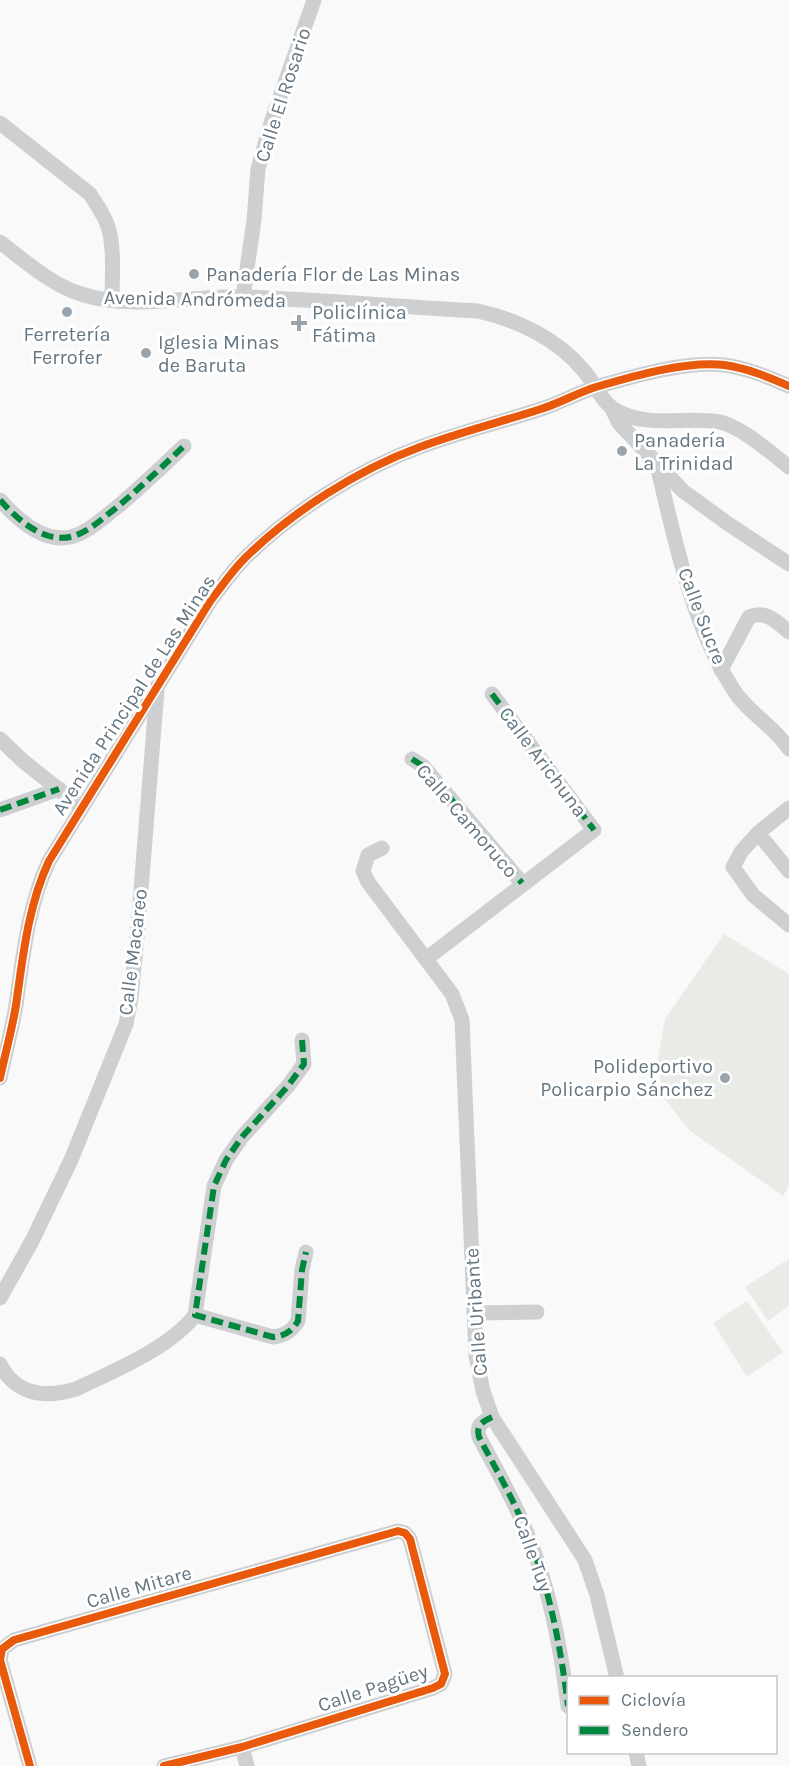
<svg xmlns="http://www.w3.org/2000/svg" width="789" height="1766" font-family="Karla,sans-serif">
	<rect width="100%" height="100%" fill="#f9f9f9"/>
	<g fill="#e8ebe6">
		<path d="M 724,934 L 789,974 L 789,1186 L 783,1196 L 689,1130 L 663,1097 L 658,1059 L 665,1019 Z"/>
		<path d="M 789,1259 L 789,1306 L 768,1321 L 745,1287 Z"/>
		<path d="M 747,1301 L 783,1352 L 747,1377 L 713,1323 Z"/>
	</g>
	<g fill="none" stroke-linecap="round" stroke-linejoin="round">
		<g stroke="#cecfd0" stroke-width="15">
			<path d="M 0,123 L 90,194 C 96,204 103,213 107,224 C 115,244 112,278 112,300"/>
			<path d="M 0,242 C 25,261 50,284 81,294 C 133,311 192,295 245,297 C 323,300 400,307 478,311 C 518,320 558,339 584,371 C 596,385 602,404 619,412 C 650,428 687,416 720,422 C 742,427 771,453 789,467"/>
			<path d="M 243,297 L 254,220 L 258,169 L 270,126 L 314,0"/>
			<path d="M 611,407 L 619,423 L 683,491 L 727,523 L 789,564"/>
			<path d="M 656,461 C 674,536 691,623 733,689 C 747,712 774,726 789,749"/>
			<path d="M 0,500 C 19,521 48,548 79,534 C 93,528 104,517 116,508 C 140,488 162,467 184,446"/>
			<path d="M 721,670 L 749,617 C 766,610 776,621 789,632"/>
			<path d="M 0,739 L 23,761 L 81,807"/>
			<path d="M 412,759 L 423,766 L 522,883"/>
			<path d="M 789,808 L 758,833 L 789,871"/>
			<path d="M 0,810 L 59,789"/>
			<path d="M 758,833 L 741,852 L 733,867 L 753,895 L 789,925"/>
			<path d="M 382,848 L 368,855 L 363,871 L 368,882 L 452,994 L 462,1020 L 476,1356 L 483,1391 L 492,1417 L 585,1560 L 597,1595 L 617,1678"/>
			<path d="M 426,959 L 594,830 L 492,694"/>
			<path d="M 0,1078 C 5,1054 12,1030 16,1005 C 23,956 28,906 49,861 L 211,600 C 222,586 232,571 245,558 C 292,512 357,470 420,447 C 460,432 501,422 541,409 C 560,403 577,393 596,387 C 634,376 685,361 724,365 C 747,368 768,377 789,386"/>
			<path d="M 0,1298 L 32,1241 L 71,1160 L 126,1024 L 131,998 L 138,927 L 157,690"/>
			<path d="M 474,1313 L 537,1312"/>
			<path d="M 195,1315 L 273,1337 C 285,1336 292,1331 298,1321 L 302,1270 L 306,1252"/>
			<path d="M 0,1364 C 16,1396 46,1398 76,1389 C 114,1371 170,1348 195,1315 L 214,1186 L 226,1160 L 242,1137 L 288,1086 L 304,1064 L 302,1040"/>
			<path d="M 492,1417 C 482,1422 476,1425 479,1437 C 493,1464 509,1491 521,1519 C 548,1579 560,1642 568,1706"/>
			<path d="M 242,1747 L 247,1766"/>
			<path d="M 636,1752 L 639,1766"/>
			<path d="M 30,1766 L 0,1660 L 2,1649 L 14,1640 L 398,1531 L 405,1533 L 410,1539 L 445,1674 L 441,1684 L 433,1688 L 242,1747 L 164,1766"/>
		</g>
		<g stroke="#00873e" stroke-width="6" stroke-dasharray="12 6" stroke-linecap="butt">
			<path d="M 0,500 C 19,521 48,548 79,534 C 93,528 104,517 116,508 C 140,488 162,467 184,446"/>
			<path d="M 492,694 L 594,830"/>
			<path d="M 412,759 L 423,766 L 522,883"/>
			<path d="M 0,810 L 59,789"/>
			<path d="M 302,1040 L 304,1064 L 288,1086 L 242,1137 L 226,1160 L 214,1186 L 195,1315 L 273,1337 C 285,1336 292,1331 298,1321 L 302,1270 L 306,1252"/>
			<path d="M 492,1417 C 482,1422 476,1425 479,1437 C 493,1464 509,1491 521,1519 C 548,1579 560,1642 568,1706"/>
		</g>
		<g stroke="#fff" stroke-width="11">
			<g id="cycleway">
				<path d="M 0,1078 C 5,1054 12,1030 16,1005 C 23,956 28,906 49,861 L 211,600 C 222,586 232,571 245,558 C 292,512 357,470 420,447 C 460,432 501,422 541,409 C 560,403 577,393 596,387 C 634,376 685,361 724,365 C 747,368 768,377 789,386"/>
				<path d="M 30,1766 L 0,1660 L 2,1649 L 14,1640 L 398,1531 L 405,1533 L 410,1539 L 445,1674 L 441,1684 L 433,1688 L 242,1747 L 164,1766"/>
			</g>
		</g>
		<use href="#cycleway" stroke="#e8590c" stroke-width="8"/>
	</g>
	<g fill="#99a4ac" stroke="#fff" stroke-width="2">
		<circle cx="194" cy="274" r="6"/>
		<circle cx="67" cy="312" r="6"/>
		<path d="M296 314h6v6h6v6h-6v6h-6v-6h-6v-6h6z"/>
		<circle cx="146" cy="353" r="6"/>
		<circle cx="622" cy="451" r="6"/>
		<circle cx="725" cy="1078" r="6"/>
	</g>
	<g text-anchor="middle" dominant-baseline="central" stroke-width="6" stroke-linejoin="round" paint-order="stroke">
		<g font-size="20" fill="#657683" stroke="#fff">
			<text transform="translate(283 95) rotate(-72)">Calle El Rosario</text>
			<text transform="translate(195 299) rotate(1)">Avenida Andrómeda</text>
			<text transform="translate(702 616) rotate(69)">Calle Sucre</text>
			<text transform="translate(134 695) rotate(-57)">Avenida Principal de Las Minas</text>
			<text transform="translate(543 762) rotate(53)">Calle Arichuna</text>
			<text transform="translate(467 821) rotate(49)">Calle Camoruco</text>
			<text transform="translate(133 952) rotate(-83)">Calle Macareo</text>
			<text transform="translate(476 1312) rotate(-94)">Calle Uribante</text>
			<text transform="translate(533 1554) rotate(70)">Calle Tuy</text>
			<text transform="translate(139 1587) rotate(-16)">Calle Mitare</text>
			<text transform="translate(373 1688) rotate(-18)">Calle Pagüey</text>
		</g>
		<g font-size="20" fill="#657683" stroke="#fff" text-anchor="start">
			<text x="206" y="274">Panadería Flor de Las Minas</text>
			<text x="312" y="312">Policlínica<tspan x="312" dy="23">Fátima</tspan></text>
			<text x="67" y="334" text-anchor="middle">Ferretería<tspan x="67" dy="23">Ferrofer</tspan></text>
			<text x="158" y="342">Iglesia Minas<tspan x="158" dy="23">de Baruta</tspan></text>
			<text x="634" y="440">Panadería<tspan x="634" dy="23">La Trinidad</tspan></text>
			<text x="713" y="1066" text-anchor="end">Polideportivo<tspan x="713" dy="23">Policarpio Sánchez</tspan></text>
		</g>
	</g>
	<rect x="567" y="1676" width="210" height="78" fill="#ffffff" stroke="#c1c8cd" stroke-width="1.5"/>
	<rect x="579" y="1696" width="30" height="9" fill="#e8590c" stroke="#c1c8cd" stroke-width="1.5"/>
	<text x="621" y="1706" font-size="18" fill="#657683">Ciclovía</text>
	<rect x="579" y="1726" width="30" height="9" fill="#00873e" stroke="#c1c8cd" stroke-width="1.5"/>
	<text x="621" y="1736" font-size="18" fill="#657683">Sendero</text>
</svg>
